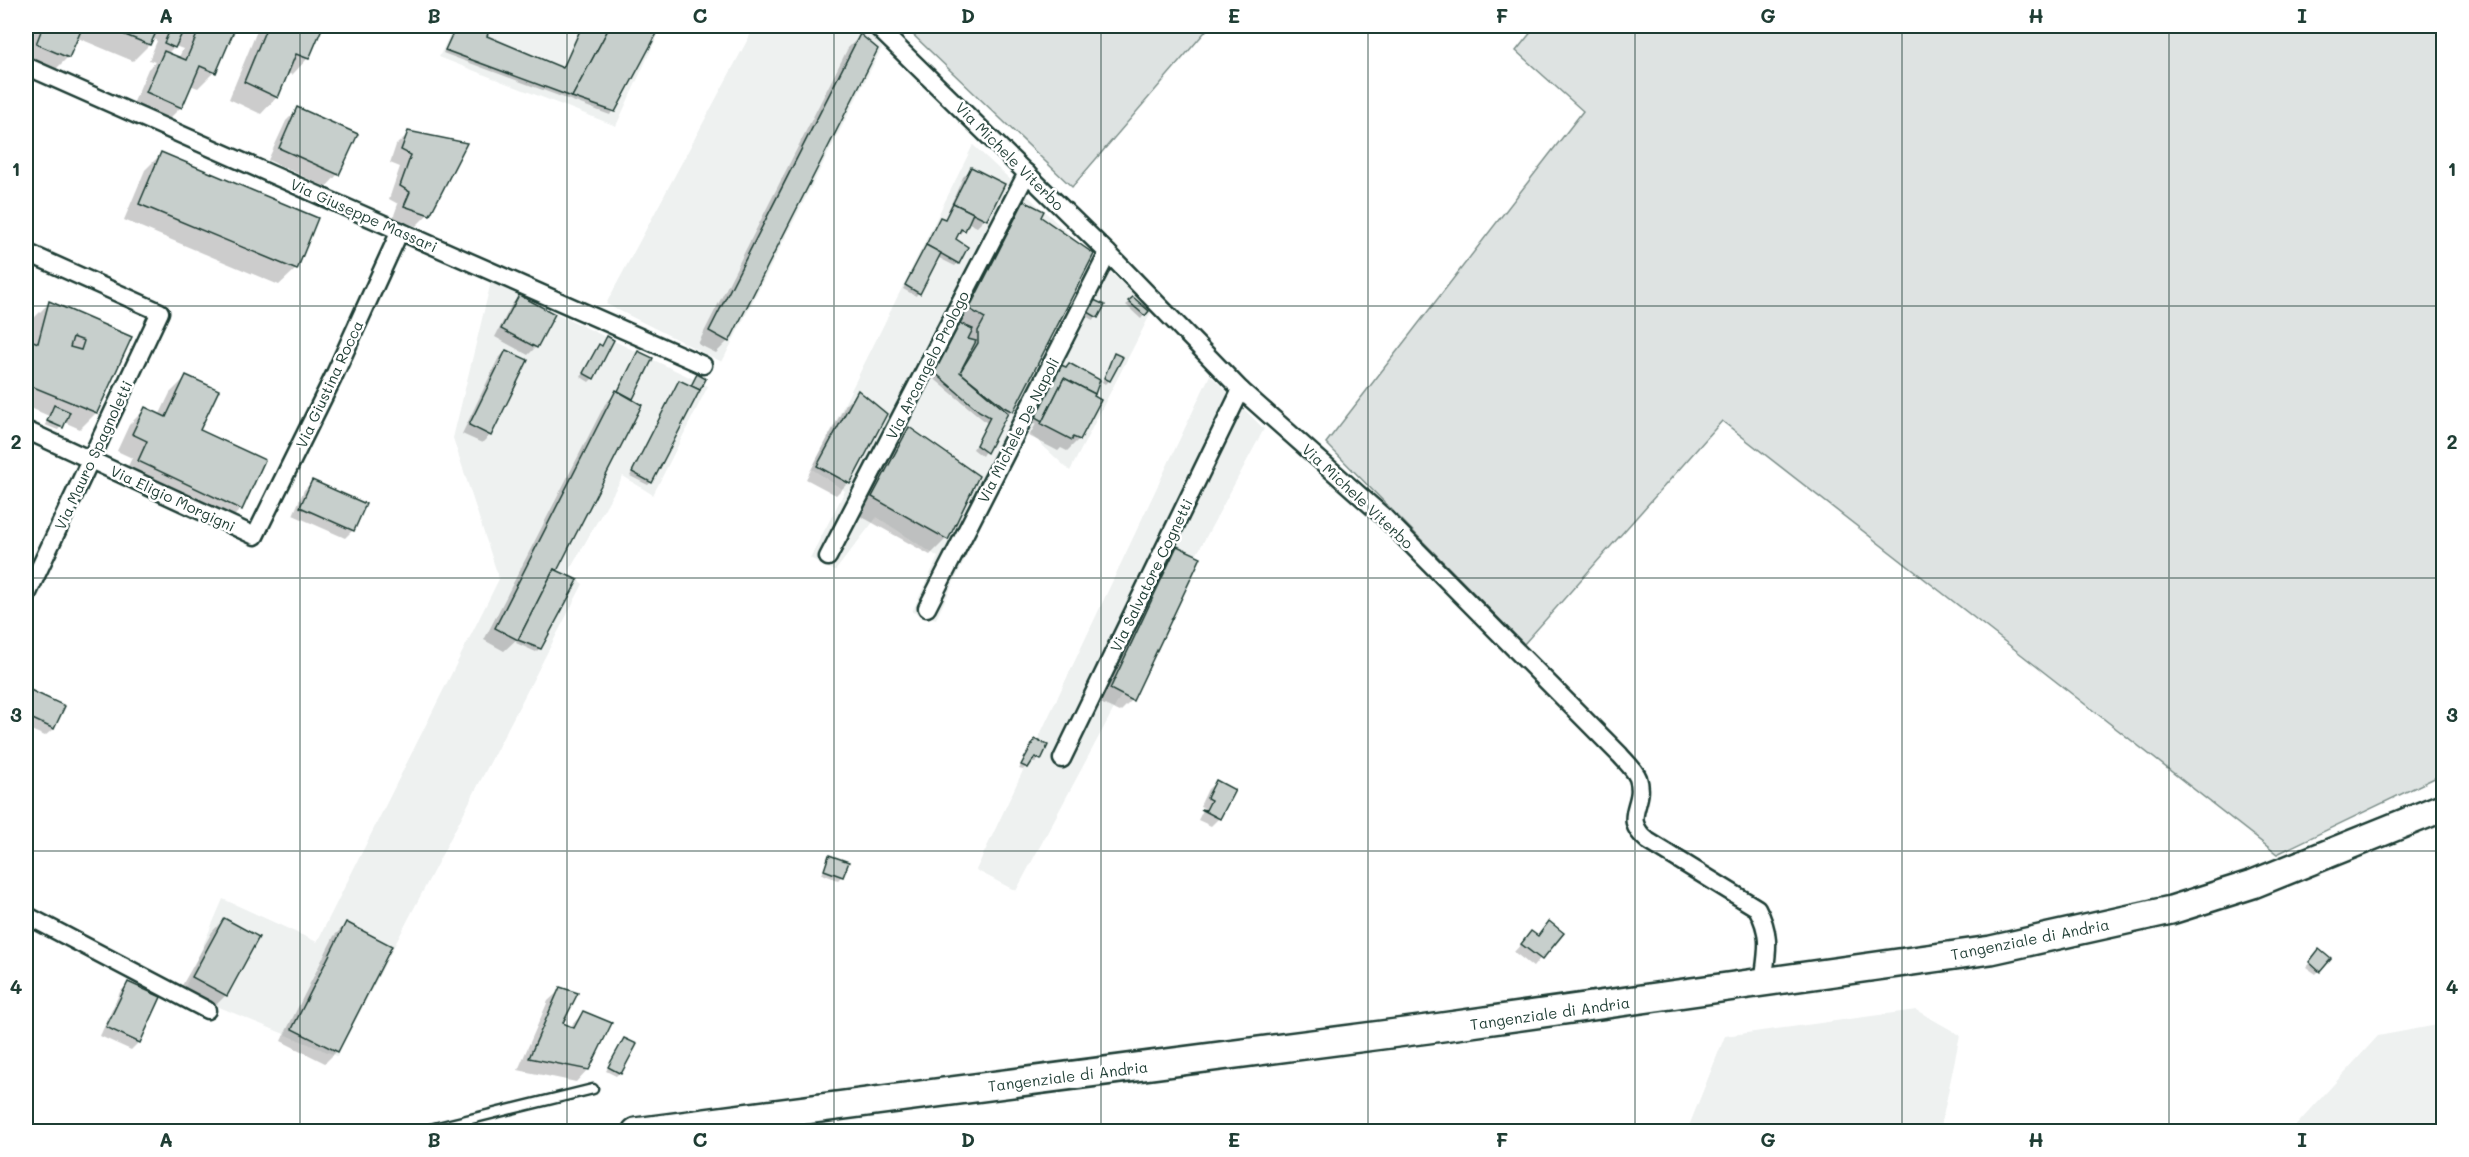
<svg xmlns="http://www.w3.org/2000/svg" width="2469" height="1157" font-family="Mali,sans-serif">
	<rect width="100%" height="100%" fill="#fff"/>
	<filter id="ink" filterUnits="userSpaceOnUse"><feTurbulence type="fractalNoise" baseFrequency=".0167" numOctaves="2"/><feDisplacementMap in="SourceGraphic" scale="12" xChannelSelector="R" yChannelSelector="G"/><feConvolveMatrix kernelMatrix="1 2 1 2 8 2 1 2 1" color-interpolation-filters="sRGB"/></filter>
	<g filter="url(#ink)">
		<g fill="#eef1f0">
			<path d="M 454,26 L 662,26 L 616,126 L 439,57 Z"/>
			<path d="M 755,26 L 865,26 L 882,48 L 722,362 L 606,304 Z"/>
			<path d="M 973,145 L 1152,311 L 1070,471 L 1027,431 L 936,619 L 912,612 L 938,557 L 877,517 L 835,571 L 810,558 L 845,491 L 812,469 Z"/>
			<path d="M 491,282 L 708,386 L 653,495 L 623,476 L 568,573 L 583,584 L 337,1056 L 183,992 L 223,899 L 317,942 L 499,579 L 453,438 Z"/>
			<path d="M 1210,375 L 1264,429 L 1016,891 L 976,870 Z"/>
			<path d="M 1916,1010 L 1960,1035 L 1940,1131 L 1687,1131 L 1725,1036 Z"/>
			<path d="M 2443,1024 L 2443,1131 L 2291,1131 L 2378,1036 Z"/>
		</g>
		<g fill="#dee3e2" stroke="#7e908b" stroke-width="1.5">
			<path d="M 904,26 L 1210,26 L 1072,187 Z"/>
			<path d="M 1536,26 L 2443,26 L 2443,774 L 2277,854 L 1722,421 L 1524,644 L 1326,443 L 1583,111 L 1516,51 Z"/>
		</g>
		<g fill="#0003" fill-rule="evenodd">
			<path d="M 35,26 L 234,26 L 214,72 L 198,88 L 190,85 L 181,107 L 165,123 L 131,109 L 148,69 L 155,62 L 149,60 L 157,41 L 152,38 L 149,45 L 133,61 L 78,38 L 68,57 L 52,73 L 26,62 L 26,48 ZM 175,46 L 183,49 L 178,59 L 167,54 Z"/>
			<path d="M 259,26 L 321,26 L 308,58 L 292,75 L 287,73 L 277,97 L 261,114 L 229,99 Z"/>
			<path d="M 455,26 L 489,26 L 485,37 L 562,69 L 581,26 L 659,26 L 610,115 L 443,53 Z"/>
			<path d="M 860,36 L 728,341 L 716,353 L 698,344 L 848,48 Z"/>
			<path d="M 298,109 L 338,174 L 326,187 L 268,160 L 286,121 Z"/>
			<path d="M 409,133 L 428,214 L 416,226 L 393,218 L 398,204 L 389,199 L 400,167 L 390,163 L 396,145 Z"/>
			<path d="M 161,154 L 296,269 L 279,285 L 124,220 L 145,170 Z"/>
			<path d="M 971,169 L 985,219 L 977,227 L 967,222 L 963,230 L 960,234 L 958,233 L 954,239 L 958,263 L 955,266 L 937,257 L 916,296 L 903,289 L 937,222 L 941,219 L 944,220 L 963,177 Z"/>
			<path d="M 1024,203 L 1039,217 L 1012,411 L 1003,420 L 982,456 L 973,449 L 987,423 L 931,376 L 1008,219 Z"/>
			<path d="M 520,296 L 536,347 L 528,355 L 495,337 L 512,304 Z"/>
			<path d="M 1133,299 L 1147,311 L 1141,319 L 1126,305 Z"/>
			<path d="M 1094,302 L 1097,317 L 1093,320 L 1085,316 Z"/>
			<path d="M 49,303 L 130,338 L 96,413 L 80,429 L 64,422 L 58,430 L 45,425 L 49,416 L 26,406 L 26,339 L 27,340 L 33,319 Z"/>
			<path d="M 607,338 L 593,378 L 589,382 L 581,377 L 595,350 L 601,347 Z"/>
			<path d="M 506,351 L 490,435 L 482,443 L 462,434 L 498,359 Z"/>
			<path d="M 639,352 L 651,359 L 630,400 L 555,571 L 540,648 L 536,652 L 516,643 L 518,638 L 504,651 L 484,640 L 605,404 L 618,391 Z"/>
			<path d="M 1114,355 L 1109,380 L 1105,384 L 1102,382 Z"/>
			<path d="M 1066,368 L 1079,439 L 1067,451 L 1061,448 L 1058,451 L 1029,436 L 1036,424 L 1029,420 L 1058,370 Z"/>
			<path d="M 187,376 L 198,431 L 241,509 L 225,525 L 122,478 L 132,458 L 117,451 L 129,425 L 145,409 L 159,416 L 170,393 Z"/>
			<path d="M 697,376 L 651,482 L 648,485 L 630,476 L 676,386 L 679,382 L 690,387 Z"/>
			<path d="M 858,392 L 848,483 L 836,495 L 806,479 L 846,404 Z"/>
			<path d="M 909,428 L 977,477 L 946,539 L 930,555 L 857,514 L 893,445 Z"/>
			<path d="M 312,482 L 353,530 L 345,538 L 293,515 L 304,490 Z"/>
			<path d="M 1177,547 L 1132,700 L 1120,712 L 1098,702 L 1165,560 Z"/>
			<path d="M 26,690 L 63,707 L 53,729 L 45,736 L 26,728 Z"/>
			<path d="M 1032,744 L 1046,746 L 1036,763 L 1031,760 L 1023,770 L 1019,769 Z"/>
			<path d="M 1216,782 L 1233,791 L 1219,818 L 1211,826 L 1198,820 L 1204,808 L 1200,806 L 1208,789 Z"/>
			<path d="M 830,857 L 842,876 L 838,880 L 822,874 Z"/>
			<path d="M 224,919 L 226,995 L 214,1007 L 180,989 L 212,932 Z"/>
			<path d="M 1549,923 L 1561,933 L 1533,967 L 1514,952 L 1531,933 L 1537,937 Z"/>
			<path d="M 346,924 L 337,1051 L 325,1063 L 281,1041 L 334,936 Z"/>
			<path d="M 2316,955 L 2319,971 L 2316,974 L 2306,967 Z"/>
			<path d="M 128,984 L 139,1042 L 131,1050 L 100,1036 L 120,992 Z"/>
			<path d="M 561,989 L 561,1023 L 570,1027 L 583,1013 L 588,1069 L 576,1082 L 518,1070 L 548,1001 Z"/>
			<path d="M 624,1039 L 619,1073 L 616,1076 L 606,1071 Z"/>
		</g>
		<g fill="#c7cfcc" stroke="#1f3d34" stroke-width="1.5" fill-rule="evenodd">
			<path d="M 43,26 L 83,26 L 69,58 L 36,44 Z"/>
			<path d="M 103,26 L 159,26 L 150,45 Z"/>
			<path d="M 172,26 L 236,26 L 216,73 L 200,66 L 182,108 L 146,92 L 164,51 L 186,60 L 198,32 L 185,27 L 175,48 L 164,43 Z"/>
			<path d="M 267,26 L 323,26 L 309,59 L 296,54 L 278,98 L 244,82 Z"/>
			<path d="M 456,26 L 491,26 L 487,36 L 563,68 L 582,26 L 610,26 L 572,97 L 445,50 Z"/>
			<path d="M 610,26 L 661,26 L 615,112 L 572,97 Z"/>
			<path d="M 860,34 L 878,49 L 729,342 L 709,331 Z"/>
			<path d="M 297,107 L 358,134 L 339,175 L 279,148 Z"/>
			<path d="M 408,131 L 467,143 L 430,215 L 404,206 L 410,192 L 400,186 L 411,155 L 401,150 Z"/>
			<path d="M 161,152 L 318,218 L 297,270 L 139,204 Z"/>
			<path d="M 971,167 L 1005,184 L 987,220 L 953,203 Z"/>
			<path d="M 1024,201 L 1044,211 L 1041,217 L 1094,254 L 1013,412 L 1004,407 L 960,372 L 978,343 L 978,331 L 985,318 L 969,309 Z"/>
			<path d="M 953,203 L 973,213 L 965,231 L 961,229 L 956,239 L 968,247 L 959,264 L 926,245 L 940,217 L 945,219 Z"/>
			<path d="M 926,245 L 941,253 L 920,294 L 905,285 Z"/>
			<path d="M 519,295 L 555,314 L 537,348 L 501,329 Z"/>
			<path d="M 1133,297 L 1149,311 L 1145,316 L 1128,301 Z"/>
			<path d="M 1094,300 L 1105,305 L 1098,318 L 1088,312 Z"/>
			<path d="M 49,301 L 132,337 L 97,413 L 26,384 L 26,338 L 38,343 ZM 73,337 L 84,341 L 81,350 L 70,347 Z"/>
			<path d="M 957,322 L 973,329 L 968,339 L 976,341 L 960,372 L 1008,413 L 987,453 L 976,445 L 990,417 L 979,411 L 933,371 Z"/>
			<path d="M 607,336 L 614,340 L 594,379 L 583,373 L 599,344 L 602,346 Z"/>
			<path d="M 506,350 L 528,360 L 491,436 L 469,425 Z"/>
			<path d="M 638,351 L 653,358 L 633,399 L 618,391 Z"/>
			<path d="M 1114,353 L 1123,357 L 1110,381 L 1104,378 Z"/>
			<path d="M 1069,363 L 1100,380 L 1095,394 L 1064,378 L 1042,422 L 1032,416 L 1061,365 L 1066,367 Z"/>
			<path d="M 697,374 L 706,379 L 700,390 L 691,386 Z"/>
			<path d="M 186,375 L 219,390 L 200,430 L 265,460 L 242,510 L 138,461 L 147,441 L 132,434 L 145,407 L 166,417 Z"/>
			<path d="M 1064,378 L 1095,394 L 1094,396 L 1101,400 L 1080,440 L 1073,437 L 1072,440 L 1041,424 Z"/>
			<path d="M 679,380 L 700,390 L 652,483 L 632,472 Z"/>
			<path d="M 616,390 L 642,405 L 557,571 L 554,569 L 518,640 L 495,628 Z"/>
			<path d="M 858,390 L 887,414 L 850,484 L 817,466 Z"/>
			<path d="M 54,405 L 70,412 L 63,428 L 47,421 Z"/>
			<path d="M 909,427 L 979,476 L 948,540 L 872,497 Z"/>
			<path d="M 312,480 L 366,504 L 354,531 L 300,507 Z"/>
			<path d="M 1177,546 L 1201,557 L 1133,701 L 1110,689 Z"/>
			<path d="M 554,569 L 578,580 L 541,649 L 518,640 Z"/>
			<path d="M 26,688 L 65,706 L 54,729 L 26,716 Z"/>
			<path d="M 1035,739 L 1048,745 L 1041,760 L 1035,757 L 1028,768 L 1021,765 Z"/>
			<path d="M 1216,780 L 1235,790 L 1220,819 L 1201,809 L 1206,810 L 1211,800 L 1207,798 Z"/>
			<path d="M 829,855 L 849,862 L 843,877 L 824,870 Z"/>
			<path d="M 224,918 L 259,937 L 227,996 L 192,977 Z"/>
			<path d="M 1549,921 L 1564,933 L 1542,960 L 1521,944 L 1531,931 L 1538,936 Z"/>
			<path d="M 346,922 L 392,946 L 338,1052 L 292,1029 Z"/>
			<path d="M 2319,949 L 2331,959 L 2320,972 L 2309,962 Z"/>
			<path d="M 128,982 L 161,997 L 140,1043 L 106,1027 Z"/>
			<path d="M 560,987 L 578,993 L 563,1023 L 574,1028 L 583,1011 L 612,1023 L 589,1070 L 529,1058 Z"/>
			<path d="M 624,1038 L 637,1044 L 621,1074 L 608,1067 Z"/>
		</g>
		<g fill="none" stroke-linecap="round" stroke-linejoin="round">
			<g stroke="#1f3d34" stroke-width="13">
				<path id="lane" d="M 418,1132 L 593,1089"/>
			</g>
			<g stroke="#1f3d34" stroke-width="21">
				<g id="street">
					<path d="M 876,26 L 1108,253 L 1241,390 L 1383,516 L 1620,755 C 1625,761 1635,770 1638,778 C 1647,805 1619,817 1648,841 L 1757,908 C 1772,936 1767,952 1763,983"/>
					<path d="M 26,66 L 703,365"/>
					<path d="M 26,252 L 160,312 L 26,597"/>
					<path d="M 26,430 L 255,536 L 333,378 L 400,231"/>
					<path d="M 828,557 L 1027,173"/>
					<path d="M 927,608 L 1108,253"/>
					<path d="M 1062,759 L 1241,390"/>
					<path d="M 26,915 L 207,1010"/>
				</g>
			</g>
			<g stroke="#1f3d34" stroke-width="32">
				<path id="primary" d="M 636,1132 L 1428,1029 L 1991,950 L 2171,910 L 2253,884 L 2444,807"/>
			</g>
			<use href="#lane" stroke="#fff" stroke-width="8"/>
			<use href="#street" stroke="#fff" stroke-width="16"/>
			<use href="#primary" stroke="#fff" stroke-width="27"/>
		</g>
	</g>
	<path fill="none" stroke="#1f3d34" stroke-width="1.5" stroke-opacity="0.55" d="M 300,26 L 300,1132M 567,26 L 567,1132M 834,26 L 834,1132M 1101,26 L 1101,1132M 1368,26 L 1368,1132M 1635,26 L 1635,1132M 1902,26 L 1902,1132M 2169,26 L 2169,1132M 26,306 L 2444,306M 26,578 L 2444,578M 26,851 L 2444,851"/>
	<g text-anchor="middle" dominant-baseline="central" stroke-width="5" stroke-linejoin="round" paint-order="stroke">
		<g font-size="15" fill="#1f3d34" stroke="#fff">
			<text transform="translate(1010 156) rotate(45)">Via Michele Viterbo</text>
			<text transform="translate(364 215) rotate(24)">Via Giuseppe Massari</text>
			<text transform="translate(927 365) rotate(-63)">Via Arcangelo Prologo</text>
			<text transform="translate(329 384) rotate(-65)">Via Giustina Rocca</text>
			<text transform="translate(1018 430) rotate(-63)">Via Michele De Napoli</text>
			<text transform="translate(93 455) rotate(-65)">Via Mauro Spagnoletti</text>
			<text transform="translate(1358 496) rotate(43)">Via Michele Viterbo</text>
			<text transform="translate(173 498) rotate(25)">Via Eligio Morgigni</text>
			<text transform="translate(1151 575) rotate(-64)">Via Salvatore Cognetti</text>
			<text transform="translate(2030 939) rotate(-11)">Tangenziale di Andria</text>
			<text transform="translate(1550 1013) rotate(-8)">Tangenziale di Andria</text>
			<text transform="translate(1068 1076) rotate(-7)">Tangenziale di Andria</text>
		</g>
	</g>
	<rect width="2469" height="1157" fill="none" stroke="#fff" stroke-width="66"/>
	<rect x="33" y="33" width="2403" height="1091" fill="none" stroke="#1f3d34" stroke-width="2"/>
	<g font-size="20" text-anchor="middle" font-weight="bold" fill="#1f3d34">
		<text x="166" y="23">A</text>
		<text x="434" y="23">B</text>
		<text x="700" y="23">C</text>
		<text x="968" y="23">D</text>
		<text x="1234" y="23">E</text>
		<text x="1502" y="23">F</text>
		<text x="1768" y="23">G</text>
		<text x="2036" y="23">H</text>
		<text x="2302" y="23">I</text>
		<text x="16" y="176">1</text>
		<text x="2452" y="176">1</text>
		<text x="16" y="449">2</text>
		<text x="2452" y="449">2</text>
		<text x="16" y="722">3</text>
		<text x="2452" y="722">3</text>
		<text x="16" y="994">4</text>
		<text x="2452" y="994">4</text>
		<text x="166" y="1147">A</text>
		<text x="434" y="1147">B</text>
		<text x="700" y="1147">C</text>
		<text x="968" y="1147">D</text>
		<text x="1234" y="1147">E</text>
		<text x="1502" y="1147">F</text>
		<text x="1768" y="1147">G</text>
		<text x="2036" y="1147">H</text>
		<text x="2302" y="1147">I</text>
	</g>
</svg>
